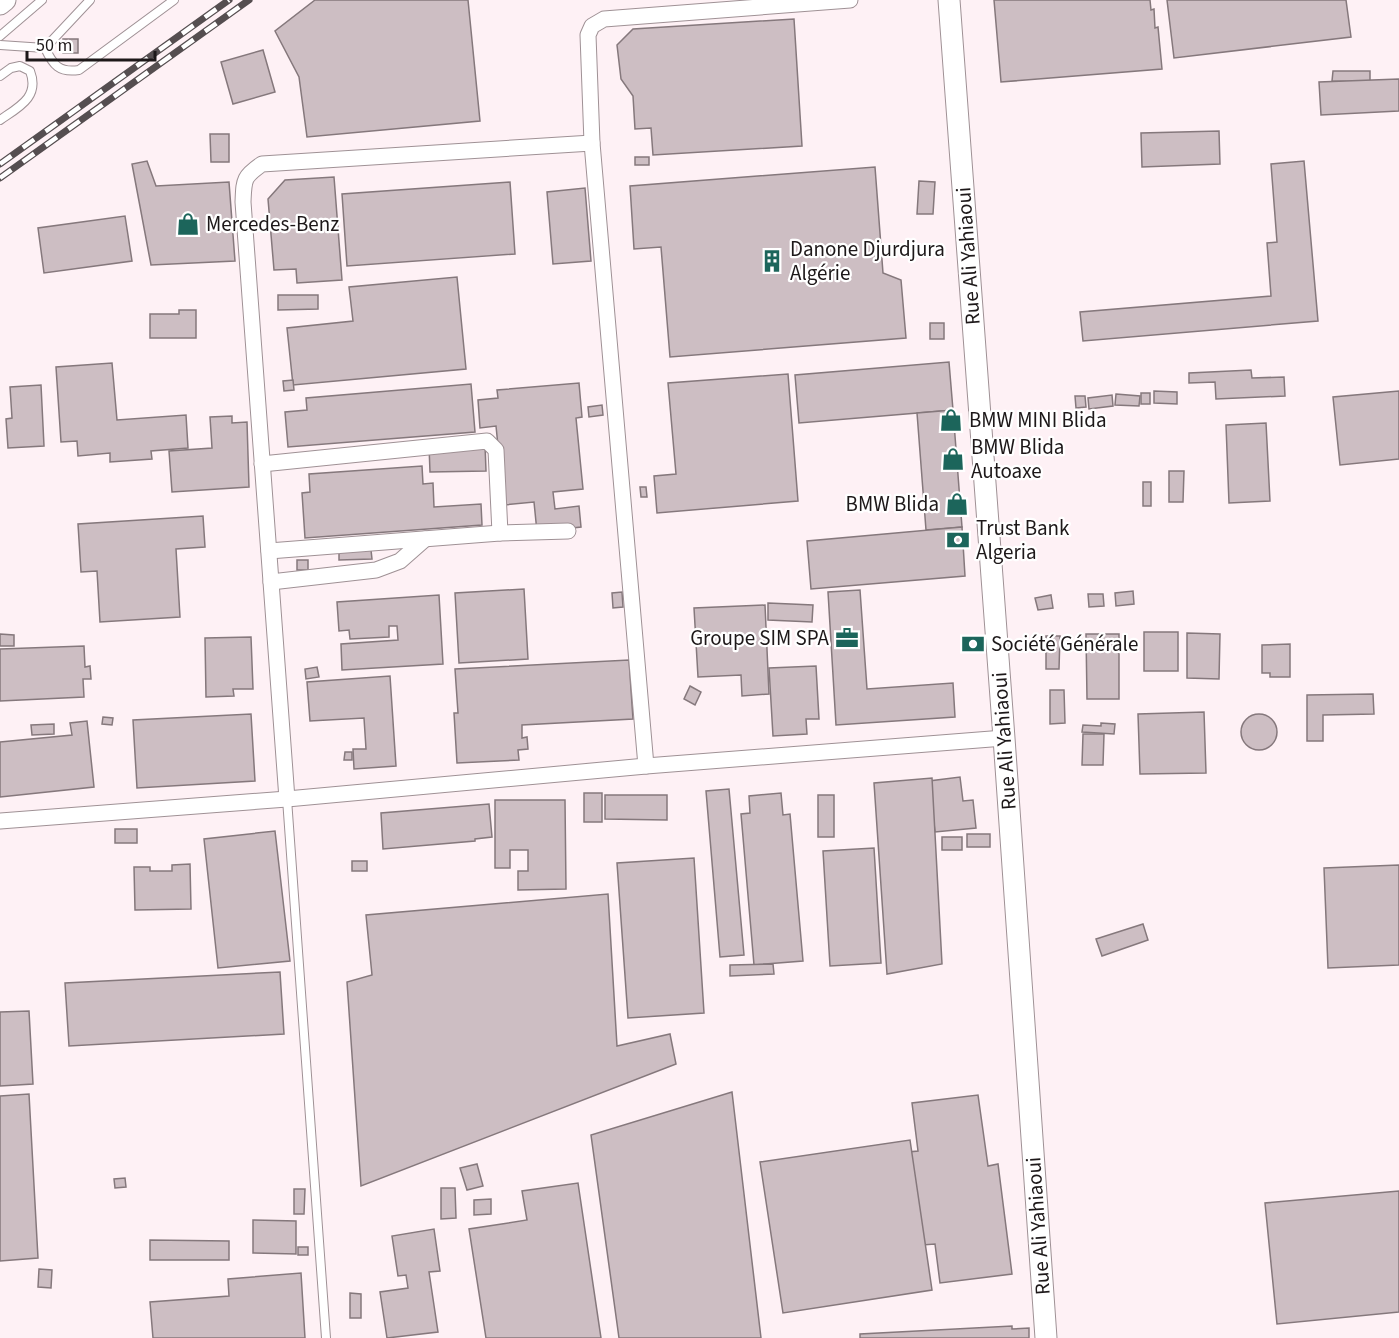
<svg xmlns="http://www.w3.org/2000/svg" width="1399" height="1338" font-family="'Source Sans 3',sans-serif">
	<rect width="100%" height="100%" fill="#fef1f5"/>
	<g fill="#cdbec3" stroke="#85787c" stroke-width="1.5">
		<path d="M 315,0 L 468,0 L 480,121 L 307,137 L 299,77 L 275,31 Z"/>
		<path d="M 994,0 L 1150,0 L 1151,10 L 1154,9 L 1155,28 L 1158,27 L 1162,69 L 1001,82 Z"/>
		<path d="M 1167,0 L 1346,0 L 1351,37 L 1174,58 Z"/>
		<path d="M 794,19 L 802,146 L 653,155 L 651,128 L 635,129 L 633,96 L 621,79 L 617,45 L 633,29 Z"/>
		<rect x="63" y="39" width="15" height="14"/>
		<path d="M 263,50 L 275,92 L 233,104 L 221,62 Z"/>
		<path d="M 1333,71 L 1370,71 L 1370,82 L 1332,81 Z"/>
		<path d="M 1399,79 L 1399,111 L 1321,115 L 1319,82 Z"/>
		<path d="M 1219,131 L 1220,164 L 1142,167 L 1141,133 Z"/>
		<path d="M 210,134 L 229,134 L 229,162 L 211,162 Z"/>
		<rect x="635" y="157" width="14" height="8"/>
		<path d="M 147,161 L 156,186 L 229,182 L 235,261 L 151,265 L 132,164 Z"/>
		<path d="M 1304,161 L 1318,321 L 1083,341 L 1080,312 L 1271,296 L 1267,243 L 1277,242 L 1271,164 Z"/>
		<path d="M 875,167 L 883,273 L 901,280 L 906,338 L 670,357 L 661,247 L 634,249 L 630,186 Z"/>
		<path d="M 334,177 L 342,280 L 297,283 L 296,269 L 274,270 L 268,199 L 285,180 Z"/>
		<path d="M 919,181 L 935,182 L 933,214 L 917,214 Z"/>
		<path d="M 510,182 L 515,254 L 347,266 L 342,194 Z"/>
		<path d="M 585,188 L 591,261 L 553,264 L 547,192 Z"/>
		<path d="M 125,216 L 132,261 L 44,273 L 38,228 Z"/>
		<path d="M 457,277 L 466,369 L 293,385 L 287,328 L 353,321 L 349,287 Z"/>
		<path d="M 278,295 L 318,295 L 318,309 L 278,310 Z"/>
		<path d="M 179,310 L 196,310 L 196,338 L 150,338 L 150,314 L 179,314 Z"/>
		<rect x="930" y="323" width="14" height="16"/>
		<path d="M 949,362 L 953,410 L 799,423 L 795,375 Z"/>
		<path d="M 112,363 L 117,420 L 186,415 L 188,448 L 151,451 L 152,459 L 110,462 L 110,453 L 78,456 L 77,441 L 61,442 L 56,367 Z"/>
		<path d="M 1251,370 L 1252,378 L 1284,377 L 1285,396 L 1216,399 L 1215,382 L 1189,383 L 1189,373 Z"/>
		<path d="M 788,374 L 798,501 L 657,513 L 654,476 L 676,474 L 668,383 Z"/>
		<path d="M 293,380 L 294,390 L 284,391 L 283,381 Z"/>
		<path d="M 579,383 L 582,417 L 576,418 L 583,489 L 553,492 L 555,509 L 579,506 L 581,527 L 537,532 L 534,502 L 504,505 L 496,426 L 480,428 L 478,400 L 498,398 L 497,390 Z"/>
		<path d="M 471,384 L 475,432 L 288,447 L 285,412 L 307,410 L 306,398 Z"/>
		<path d="M 41,385 L 44,446 L 8,448 L 6,419 L 12,418 L 10,387 Z"/>
		<path d="M 1154,391 L 1177,392 L 1177,404 L 1154,403 Z"/>
		<path d="M 1399,391 L 1399,459 L 1340,465 L 1333,397 Z"/>
		<rect x="1141" y="393" width="9" height="11"/>
		<path d="M 1116,394 L 1140,396 L 1139,406 L 1115,405 Z"/>
		<path d="M 1112,395 L 1113,406 L 1089,409 L 1088,398 Z"/>
		<path d="M 1075,396 L 1085,396 L 1086,407 L 1076,408 Z"/>
		<path d="M 602,405 L 603,415 L 589,417 L 588,407 Z"/>
		<path d="M 953,410 L 962,527 L 926,530 L 917,413 Z"/>
		<path d="M 232,416 L 232,423 L 247,422 L 249,487 L 172,492 L 169,451 L 212,448 L 210,417 Z"/>
		<path d="M 1266,423 L 1270,501 L 1229,503 L 1226,425 Z"/>
		<path d="M 485,445 L 486,471 L 430,472 L 429,446 Z"/>
		<path d="M 422,466 L 423,484 L 433,483 L 434,507 L 481,504 L 482,525 L 305,538 L 302,493 L 310,492 L 309,474 Z"/>
		<path d="M 1169,471 L 1184,471 L 1183,502 L 1169,502 Z"/>
		<rect x="1143" y="482" width="8" height="24"/>
		<path d="M 640,487 L 646,487 L 647,497 L 641,497 Z"/>
		<path d="M 203,516 L 205,547 L 176,549 L 180,617 L 100,622 L 97,571 L 81,572 L 78,524 Z"/>
		<path d="M 962,527 L 965,576 L 811,589 L 807,541 Z"/>
		<path d="M 371,550 L 372,559 L 339,560 L 339,551 Z"/>
		<rect x="297" y="560" width="11" height="10"/>
		<path d="M 524,589 L 528,659 L 459,663 L 455,593 Z"/>
		<path d="M 860,590 L 867,689 L 953,683 L 955,717 L 836,725 L 828,592 Z"/>
		<path d="M 1133,591 L 1134,604 L 1116,606 L 1115,593 Z"/>
		<path d="M 622,592 L 623,607 L 613,608 L 612,593 Z"/>
		<path d="M 1088,594 L 1103,594 L 1104,606 L 1089,607 Z"/>
		<path d="M 439,595 L 443,664 L 342,670 L 341,644 L 398,640 L 397,626 L 389,626 L 389,637 L 350,639 L 349,630 L 339,631 L 337,602 Z"/>
		<path d="M 1051,595 L 1053,608 L 1038,610 L 1035,598 Z"/>
		<path d="M 768,603 L 813,605 L 812,622 L 768,620 Z"/>
		<path d="M 765,605 L 769,694 L 742,696 L 741,675 L 698,677 L 694,608 Z"/>
		<rect x="1144" y="632" width="34" height="39"/>
		<path d="M 1187,633 L 1220,634 L 1219,679 L 1187,678 Z"/>
		<path d="M 0,634 L 14,635 L 14,646 L 0,646 Z"/>
		<path d="M 1086,634 L 1119,634 L 1119,699 L 1087,699 Z"/>
		<path d="M 1046,636 L 1060,636 L 1059,669 L 1046,669 Z"/>
		<path d="M 251,637 L 253,689 L 233,689 L 234,696 L 206,697 L 205,638 Z"/>
		<path d="M 1290,644 L 1290,677 L 1270,677 L 1270,673 L 1262,673 L 1262,645 Z"/>
		<path d="M 84,646 L 85,667 L 90,666 L 91,679 L 83,679 L 84,697 L 0,701 L 0,649 Z"/>
		<path d="M 629,660 L 633,719 L 522,725 L 522,738 L 527,737 L 528,749 L 518,750 L 519,760 L 457,763 L 454,713 L 458,713 L 455,669 Z"/>
		<path d="M 816,666 L 819,719 L 806,719 L 807,734 L 773,736 L 769,668 Z"/>
		<path d="M 317,667 L 319,677 L 306,679 L 305,669 Z"/>
		<path d="M 390,676 L 396,766 L 354,769 L 353,749 L 366,749 L 364,718 L 310,721 L 307,682 Z"/>
		<path d="M 690,686 L 701,692 L 695,705 L 684,699 Z"/>
		<path d="M 1050,690 L 1064,690 L 1065,723 L 1050,724 Z"/>
		<path d="M 1373,694 L 1374,714 L 1323,715 L 1323,741 L 1307,741 L 1307,695 Z"/>
		<path d="M 1204,712 L 1206,773 L 1140,774 L 1138,714 Z"/>
		<circle cx="1259" cy="732" r="18"/>
		<path d="M 251,714 L 255,781 L 137,788 L 133,720 Z"/>
		<path d="M 103,717 L 113,718 L 112,725 L 102,724 Z"/>
		<path d="M 87,721 L 94,787 L 0,797 L 0,742 L 72,735 L 70,723 Z"/>
		<path d="M 1101,723 L 1115,724 L 1114,734 L 1082,732 L 1083,725 L 1101,726 Z"/>
		<path d="M 54,724 L 54,734 L 32,735 L 31,725 Z"/>
		<path d="M 1083,734 L 1104,734 L 1103,765 L 1082,765 Z"/>
		<path d="M 345,752 L 352,752 L 352,760 L 344,760 Z"/>
		<path d="M 960,777 L 963,801 L 973,800 L 976,828 L 935,832 L 929,781 Z"/>
		<path d="M 932,778 L 942,964 L 887,974 L 874,783 Z"/>
		<path d="M 729,789 L 744,955 L 720,957 L 706,791 Z"/>
		<rect x="584" y="793" width="18" height="29"/>
		<path d="M 781,793 L 783,815 L 790,814 L 803,961 L 754,965 L 741,814 L 750,813 L 749,796 Z"/>
		<path d="M 605,795 L 667,795 L 667,820 L 605,819 Z"/>
		<rect x="818" y="795" width="16" height="42"/>
		<path d="M 495,800 L 565,800 L 566,889 L 518,890 L 518,871 L 528,871 L 528,850 L 510,850 L 510,868 L 495,868 Z"/>
		<path d="M 489,804 L 492,837 L 475,839 L 475,841 L 383,849 L 381,813 Z"/>
		<rect x="115" y="829" width="22" height="14"/>
		<path d="M 275,831 L 290,961 L 218,968 L 204,839 Z"/>
		<rect x="967" y="834" width="23" height="13"/>
		<rect x="942" y="837" width="20" height="13"/>
		<path d="M 874,848 L 881,963 L 830,966 L 823,851 Z"/>
		<path d="M 694,858 L 704,1013 L 628,1018 L 617,863 Z"/>
		<rect x="352" y="861" width="15" height="10"/>
		<path d="M 190,864 L 191,909 L 135,910 L 134,867 L 150,867 L 150,871 L 172,871 L 172,865 Z"/>
		<path d="M 1399,865 L 1399,965 L 1328,968 L 1324,868 Z"/>
		<path d="M 608,894 L 617,1046 L 670,1034 L 676,1064 L 361,1186 L 347,982 L 372,975 L 366,915 Z"/>
		<path d="M 1143,924 L 1148,940 L 1102,956 L 1096,939 Z"/>
		<path d="M 773,964 L 774,974 L 730,976 L 730,965 Z"/>
		<path d="M 280,972 L 284,1034 L 69,1046 L 65,983 Z"/>
		<path d="M 29,1011 L 33,1084 L 0,1086 L 0,1012 Z"/>
		<path d="M 732,1092 L 761,1338 L 619,1338 L 591,1135 Z"/>
		<path d="M 29,1094 L 38,1258 L 0,1261 L 0,1096 Z"/>
		<path d="M 978,1095 L 988,1166 L 998,1164 L 1012,1274 L 940,1283 L 935,1244 L 922,1245 L 919,1221 L 915,1222 L 908,1173 L 911,1173 L 908,1152 L 918,1151 L 912,1103 Z"/>
		<path d="M 910,1140 L 932,1290 L 783,1313 L 760,1162 Z"/>
		<path d="M 477,1164 L 483,1186 L 467,1190 L 460,1168 Z"/>
		<path d="M 125,1178 L 126,1187 L 115,1188 L 114,1179 Z"/>
		<path d="M 578,1183 L 601,1338 L 486,1338 L 469,1229 L 527,1220 L 522,1191 Z"/>
		<path d="M 441,1188 L 455,1188 L 456,1218 L 441,1219 Z"/>
		<path d="M 294,1189 L 305,1189 L 304,1214 L 294,1214 Z"/>
		<path d="M 1399,1191 L 1399,1312 L 1277,1324 L 1265,1203 Z"/>
		<path d="M 491,1199 L 491,1214 L 474,1215 L 474,1200 Z"/>
		<path d="M 253,1220 L 296,1221 L 296,1254 L 253,1253 Z"/>
		<path d="M 434,1229 L 440,1271 L 429,1272 L 438,1332 L 387,1338 L 380,1292 L 408,1288 L 406,1275 L 398,1276 L 392,1236 Z"/>
		<path d="M 150,1240 L 229,1241 L 229,1260 L 150,1260 Z"/>
		<rect x="298" y="1247" width="10" height="8"/>
		<path d="M 39,1269 L 52,1270 L 51,1288 L 38,1287 Z"/>
		<path d="M 301,1273 L 305,1338 L 153,1338 L 150,1302 L 229,1296 L 228,1279 Z"/>
		<path d="M 350,1293 L 361,1294 L 361,1318 L 350,1318 Z"/>
		<path d="M 1012,1326 L 1012,1329 L 1029,1328 L 1029,1338 L 860,1338 L 860,1334 Z"/>
	</g>
	<g fill="none" stroke-linecap="round" stroke-linejoin="round">
		<g stroke="#9f9195" stroke-width="10">
			<g id="service">
				<path d="M 0,36 L 42,0"/>
				<path d="M 0,45 L 45,48 L 90,0"/>
				<path d="M 45,48 C 53,65 59,73 79,70 L 174,0"/>
				<path d="M 0,76 L 11,68 L 20,66 L 30,71 C 40,97 19,107 0,120"/>
				<path d="M 287,799 L 326,1338"/>
			</g>
		</g>
		<g stroke="#9f9195" stroke-width="17">
			<g id="minor">
				<path d="M 262,464 L 487,441 L 496,450 L 500,533"/>
				<path d="M 269,551 L 500,533 L 568,531"/>
				<path d="M 271,582 L 376,570 L 400,561 L 425,539"/>
				<path d="M 646,766 L 592,143 L 588,35 L 592,26 L 604,19 L 850,0"/>
				<path d="M 287,799 L 243,202 C 244,180 243,177 262,164 L 592,143"/>
				<path d="M 0,821 L 287,799 L 646,766 L 1004,738"/>
			</g>
		</g>
		<g stroke="#9f9195" stroke-width="23">
			<g id="secondary">
				<path d="M 949,0 L 1004,738 L 1046,1338"/>
				<path d="M 0,4 L 5,0"/>
			</g>
		</g>
		<use href="#service" stroke="#fff" stroke-width="8"/>
		<use href="#minor" stroke="#fff" stroke-width="15"/>
		<use href="#secondary" stroke="#fff" stroke-width="21"/>
		<g stroke="#554e50" stroke-width="7">
			<g id="rail">
				<path d="M 0,164 L 229,0"/>
				<path d="M 0,178 L 249,0"/>
			</g>
		</g>
		<use href="#rail" stroke="#fff" stroke-width="4.5" stroke-dasharray="14" stroke-linecap="butt"/>
	</g>
	<defs>
		<g id="shop-bare" transform="scale(1.8)"><path d="M-5-2.5h2.3a2.7 3.5 0 0 1 5.4 0H5L5.5 6h-11ZM-1.5-2.5h3a1.5 2.3 0 0 0-3 0Z" fill="#1c655b" stroke="#fff" stroke-width="2.5" paint-order="stroke"/></g>
		<g id="building-bare" transform="scale(1.8)"><path d="M-4-6H4V6H1V3H-1V6H-4ZM-2.5-4.3h1.7v1.8h-1.7ZM.8-4.3h1.7v1.8H.8ZM-2.5-1h1.7V.8h-1.7ZM.8-1h1.7V.8H.8Z" fill="#1c655b" stroke="#fff" stroke-width="2.5" paint-order="stroke"/></g>
		<g id="bank-bare" transform="scale(1.8)"><path d="M-6-4H6V4H-6ZM0-2.3a2.3 2.3 0 1 0 0 4.6a2.3 2.3 0 1 0 0-4.6Z" fill="#1c655b" stroke="#fff" stroke-width="2.5" paint-order="stroke"/></g>
		<g id="office-bare" transform="scale(1.8)"><path d="M-6-3h4V-5.5h4V-3h4V5H-6ZM-1-4.5V-3h2v-1.5ZM-6 0V1H6V0Z" fill="#1c655b" stroke="#fff" stroke-width="2.5" paint-order="stroke"/></g>
	</defs>
	<g fill-rule="evenodd">
		<use href="#shop-bare" x="188" y="224"/>
		<use href="#building-bare" x="772" y="261"/>
		<use href="#shop-bare" x="951" y="420"/>
		<use href="#shop-bare" x="953" y="459"/>
		<use href="#shop-bare" x="957" y="504"/>
		<use href="#bank-bare" x="958" y="540"/>
		<use href="#office-bare" x="847" y="638"/>
		<use href="#bank-bare" x="973" y="644"/>
	</g>
	<g text-anchor="middle" dominant-baseline="central" stroke-width="4.5" stroke-linejoin="round" paint-order="stroke">
		<g font-size="21" fill="#1d1819" stroke="#fff" text-anchor="start">
			<text x="206" y="224">Mercedes-Benz</text>
			<text x="790" y="249">Danone Djurdjura<tspan x="790" dy="24">Algérie</tspan></text>
			<text x="969" y="420">BMW MINI Blida</text>
			<text x="971" y="447">BMW Blida<tspan x="971" dy="24">Autoaxe</tspan></text>
			<text x="939" y="504" text-anchor="end">BMW Blida</text>
			<text x="976" y="528">Trust Bank<tspan x="976" dy="24">Algeria</tspan></text>
			<text x="829" y="638" text-anchor="end">Groupe SIM SPA</text>
			<text x="991" y="644">Société Générale</text>
		</g>
		<g font-size="21" fill="#1d1819" stroke="#fff">
			<text transform="translate(968 256) rotate(-94)">Rue Ali Yahiaoui</text>
			<text transform="translate(1004 741) rotate(-94)">Rue Ali Yahiaoui</text>
			<text transform="translate(1038 1226) rotate(-94)">Rue Ali Yahiaoui</text>
		</g>
	</g>
	<path d="M27 51v9h128v-9" fill="none" stroke="#1d1819" stroke-width="3"/>
	<text x="36" y="51" font-size="18" fill="#1d1819" stroke="#ffffff" stroke-width="4.5" paint-order="stroke">50 m</text>
</svg>
